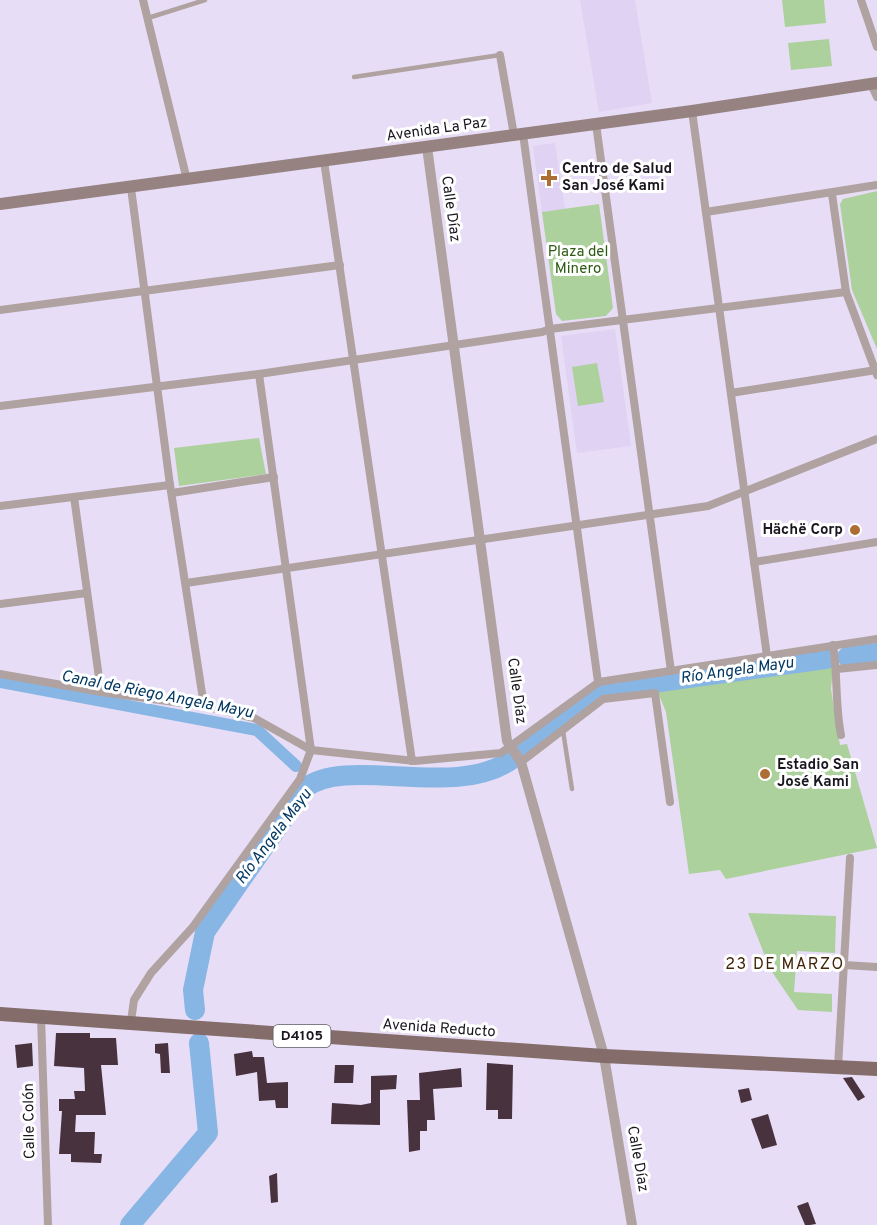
<svg xmlns="http://www.w3.org/2000/svg" width="877" height="1225" font-family="Overpass,sans-serif">
	<rect width="100%" height="100%" fill="#e8ddf6"/>
	<g fill="#e0d2f2">
		<path d="M 580,0 L 635,0 L 652,103 L 599,112 Z"/>
		<path d="M 555,143 L 565,209 L 542,212 L 533,146 Z"/>
		<path d="M 615,329 L 631,446 L 577,453 L 561,336 Z"/>
	</g>
	<g fill="#acd19c">
		<path d="M 782,0 L 824,0 L 826,23 L 785,27 Z"/>
		<path d="M 829,39 L 832,66 L 791,70 L 788,43 Z"/>
		<path d="M 877,191 L 877,349 L 852,290 L 840,204 L 843,199 Z"/>
		<path d="M 599,204 L 613,308 L 606,316 L 562,321 L 556,314 L 542,212 Z"/>
		<path d="M 597,363 L 604,402 L 578,406 L 572,367 Z"/>
		<path d="M 259,438 L 266,474 L 179,486 L 174,448 Z"/>
		<path d="M 830,651 L 833,669 L 831,689 L 840,745 L 847,744 L 877,848 L 726,879 L 720,870 L 689,874 L 666,712 L 657,690 L 646,688 L 644,678 Z"/>
		<path d="M 748,913 L 836,916 L 835,953 L 797,951 L 794,992 L 832,994 L 832,1012 L 798,1010 L 770,969 Z"/>
	</g>
	<g fill="none" stroke-linecap="round" stroke-linejoin="round">
		<path stroke="#88b6e4" stroke-width="12" d="M 0,682 L 257,730 L 296,766"/>
		<g stroke="#88b6e4" stroke-width="20">
			<path d="M 847,657 L 877,653"/>
			<path d="M 525,750 L 602,690 L 826,659"/>
			<path d="M 195,1010 L 193,990 L 205,932 L 305,788 C 348,755 453,800 511,760"/>
			<path d="M 130,1225 L 208,1133 L 199,1043"/>
		</g>
	</g>
	<g fill="#48323e">
		<path d="M 56,1033 L 90,1033 L 90,1038 L 116,1038 L 118,1065 L 101,1065 L 106,1115 L 76,1115 L 75,1132 L 95,1132 L 94,1154 L 102,1154 L 101,1163 L 71,1162 L 71,1154 L 59,1154 L 62,1111 L 59,1111 L 59,1099 L 75,1099 L 74,1091 L 85,1091 L 84,1068 L 54,1066 Z"/>
		<path d="M 32,1043 L 33,1066 L 17,1068 L 15,1045 Z"/>
		<path d="M 168,1043 L 170,1073 L 161,1073 L 160,1054 L 155,1053 L 155,1044 Z"/>
		<path d="M 252,1051 L 253,1057 L 264,1057 L 267,1083 L 288,1082 L 288,1108 L 276,1108 L 275,1100 L 259,1101 L 257,1072 L 236,1076 L 234,1054 Z"/>
		<path d="M 487,1063 L 513,1065 L 512,1119 L 498,1119 L 498,1110 L 486,1110 Z"/>
		<path d="M 335,1065 L 354,1065 L 353,1083 L 334,1083 Z"/>
		<path d="M 461,1068 L 462,1087 L 433,1089 L 435,1120 L 427,1120 L 427,1131 L 420,1131 L 420,1150 L 409,1152 L 407,1100 L 420,1100 L 419,1073 Z"/>
		<path d="M 397,1075 L 396,1089 L 380,1090 L 380,1125 L 331,1124 L 332,1103 L 361,1105 L 371,1103 L 371,1076 Z"/>
		<path d="M 852,1077 L 865,1097 L 858,1101 L 843,1078 Z"/>
		<path d="M 749,1088 L 752,1100 L 741,1103 L 738,1090 Z"/>
		<path d="M 768,1114 L 777,1145 L 762,1149 L 751,1119 Z"/>
		<path d="M 277,1173 L 278,1202 L 271,1203 L 269,1176 Z"/>
		<path d="M 808,1202 L 816,1224 L 810,1225 L 805,1225 L 797,1206 Z"/>
	</g>
	<g fill="none" stroke-linecap="round" stroke-linejoin="round">
		<g stroke="#afa2a0" stroke-width="4.5">
			<path d="M 148,18 L 205,0"/>
			<path d="M 354,77 L 500,55"/>
			<path d="M 563,731 L 572,789"/>
		</g>
		<g stroke="#afa2a0" stroke-width="8">
			<path d="M 143,0 L 187,180"/>
			<path d="M 861,0 L 877,47"/>
			<path d="M 500,55 L 514,135"/>
			<path d="M 871,84 L 877,97"/>
			<path d="M 692,111 L 767,656"/>
			<path d="M 596,124 L 671,671"/>
			<path d="M 523,134 L 598,682"/>
			<path d="M 324,161 L 412,761"/>
			<path d="M 131,188 L 170,485 L 204,706"/>
			<path d="M 832,194 L 846,292 L 877,375"/>
			<path d="M 706,212 L 877,185"/>
			<path d="M 0,310 L 340,265"/>
			<path d="M 731,393 L 876,370"/>
			<path d="M 0,406 L 259,374 L 542,332 L 550,329 L 846,292"/>
			<path d="M 172,493 L 274,477"/>
			<path d="M 74,497 L 101,692"/>
			<path d="M 0,506 L 170,485"/>
			<path d="M 754,562 L 877,542"/>
			<path d="M 186,583 L 708,506 L 877,439"/>
			<path d="M 0,604 L 87,593"/>
			<path d="M 833,645 C 838,676 835,705 841,735"/>
			<path d="M 837,669 L 877,665"/>
			<path d="M 0,674 L 101,692 L 204,706 L 254,718 L 311,750 L 415,761 L 501,753 L 599,682 L 877,639"/>
			<path d="M 521,762 L 603,699 L 655,693 L 670,802"/>
			<path d="M 844,965 L 877,967"/>
			<path d="M 41,1017 L 48,1225"/>
			<path d="M 131,1021 L 134,1000 L 151,973 L 192,928 L 300,779 L 311,750 L 259,374"/>
			<path d="M 838,1067 L 850,858"/>
		</g>
		<path stroke="#afa2a0" stroke-width="10" d="M 427,147 L 507,741 L 521,762 L 604,1056 L 632,1225"/>
		<path stroke="#968280" stroke-width="12" d="M 0,204 L 692,111 L 877,83"/>
		<path stroke="#836c69" stroke-width="14" d="M 0,1014 L 604,1056 L 877,1069"/>
	</g>
	<g fill="#ad6e34" stroke="#fff" stroke-width="2">
		<path d="M546 169h6v6h6v6h-6v6h-6v-6h-6v-6h6z"/>
		<circle cx="855" cy="530" r="6"/>
		<circle cx="765" cy="774" r="6"/>
	</g>
	<g text-anchor="middle" dominant-baseline="central" stroke-width="6" stroke-linejoin="round" paint-order="stroke">
		<rect fill="#fff" stroke="#5f5c62" stroke-width="1.5" x="273.5" y="1025" width="57" height="22" rx="4.5"/>
		<g font-size="14" font-weight="bold" fill="#1a161f">
			<text x="302" y="1036">D4105</text>
		</g>
		<g font-size="15" fill="#1a161f" stroke="#fff">
			<text transform="translate(437 130) rotate(-8)">Avenida La Paz</text>
			<text transform="translate(450 209) rotate(82)">Calle Díaz</text>
			<text transform="translate(516 691) rotate(82)">Calle Díaz</text>
			<text transform="translate(439 1029) rotate(4)">Avenida Reducto</text>
			<text transform="translate(30 1121) rotate(-91)">Calle Colón</text>
			<text transform="translate(637 1159) rotate(80)">Calle Díaz</text>
		</g>
		<g font-size="15" font-weight="bold" fill="#1a161f" stroke="#fff" text-anchor="start">
			<text x="562" y="169">Centro de Salud<tspan x="562" dy="17">San José Kami</tspan></text>
			<text x="843" y="530" text-anchor="end">Hächë Corp</text>
			<text x="777" y="765">Estadio San<tspan x="777" dy="17">José Kami</tspan></text>
		</g>
		<g font-size="15" fill="#2d5b12" stroke="#fff">
			<text x="578" y="252">Plaza del<tspan x="578" dy="17">Minero</tspan></text>
		</g>
		<g font-size="16" font-style="italic" fill="#023862" stroke="#fff">
			<text transform="translate(737 671) rotate(-8)">Río Angela Mayu</text>
			<text transform="translate(157 695) rotate(11)">Canal de Riego Angela Mayu</text>
			<text transform="translate(274 837) rotate(-53)">Río Angela Mayu</text>
		</g>
		<g font-size="16" letter-spacing="1.5" fill="#422508" stroke="#fff">
			<text x="785" y="965">23 DE MARZO</text>
		</g>
	</g>
</svg>
